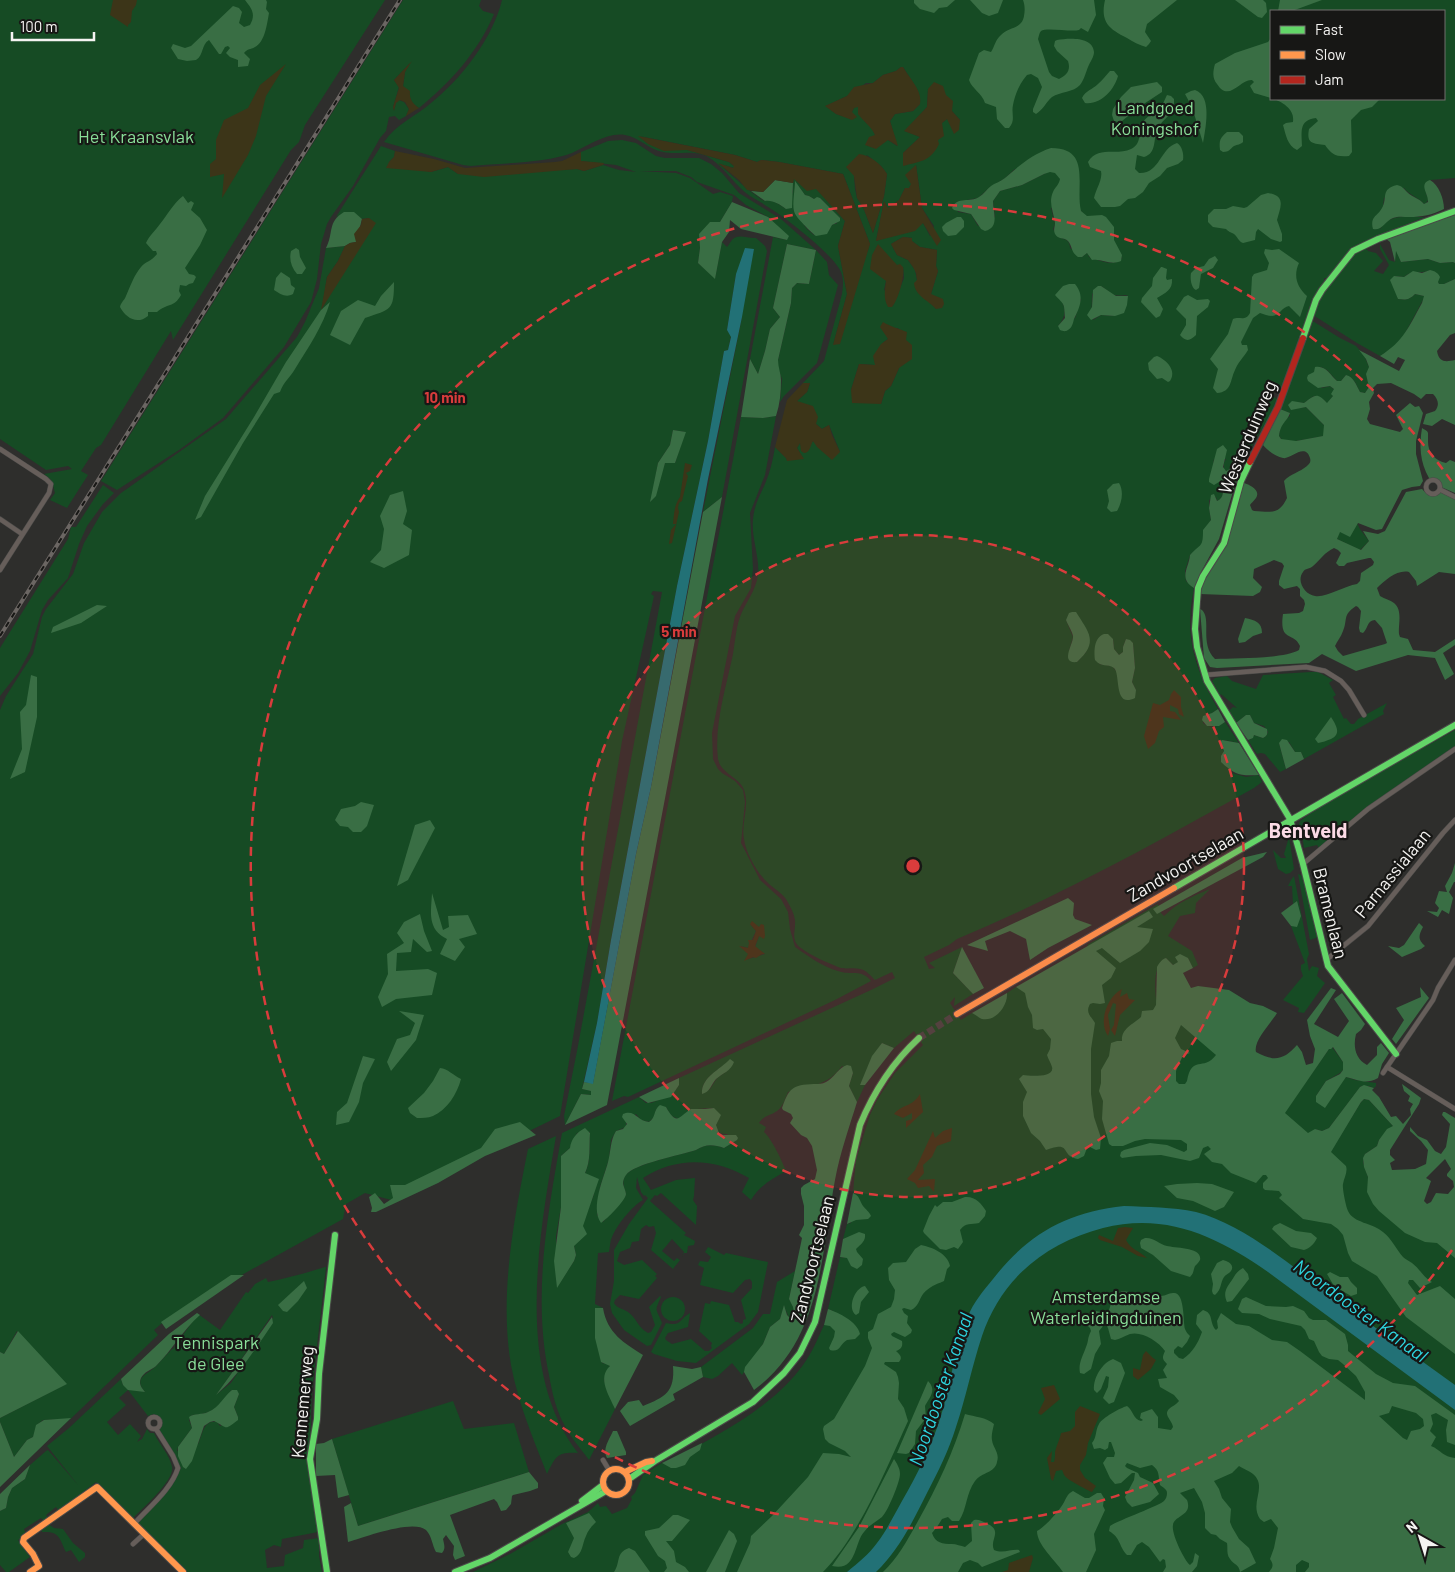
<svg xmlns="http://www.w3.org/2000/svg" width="1455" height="1572" font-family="Barlow,sans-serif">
	<rect width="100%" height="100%" fill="#2e2e2c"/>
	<g fill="#164b24" fill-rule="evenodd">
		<path d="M 0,0 L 385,0 L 305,125 L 299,142 L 291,150 L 173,340 L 171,331 L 101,445 L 96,448 L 81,471 L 88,475 L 67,508 L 50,500 L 55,493 C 52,482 54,481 44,474 L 72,469 L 68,466 L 46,470 L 0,439 Z"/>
		<path d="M 403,0 L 481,0 L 479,6 L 483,11 L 494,14 C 478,52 450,83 419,108 L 413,104 L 403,86 L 405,72 L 410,63 L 394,80 L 399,87 L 393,107 L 394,110 L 396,103 L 399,100 L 404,102 L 409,109 L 406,116 L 399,120 L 395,116 L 389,117 L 386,131 L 380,138 L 353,186 L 331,217 L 327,224 L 321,244 L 317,279 L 311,302 L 284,347 L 223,418 L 179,450 L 117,490 L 101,481 Z"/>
		<path d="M 502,0 L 1455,0 L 1455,178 L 1430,180 L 1426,194 L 1429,199 L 1426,203 L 1424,204 C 1418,197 1409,195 1404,188 L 1384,198 L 1380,229 C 1389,213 1410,217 1425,217 L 1357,245 L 1351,250 L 1328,278 L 1324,278 L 1324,281 L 1312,300 L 1285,381 L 1279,393 L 1270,384 L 1266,391 L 1277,399 L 1269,417 L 1248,453 L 1246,451 L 1232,464 L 1228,471 L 1224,470 L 1224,463 L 1226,459 L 1214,459 C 1212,469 1216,478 1222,485 C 1223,492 1224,498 1217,501 L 1216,497 L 1209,500 L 1209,508 L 1211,520 L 1203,532 L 1204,542 L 1202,545 L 1190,555 L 1185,571 L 1186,581 L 1194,588 C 1184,636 1194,667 1218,709 L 1212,713 L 1204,716 L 1203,723 C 1210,729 1218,727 1225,722 L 1239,743 L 1224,740 L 1221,745 L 1224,749 L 1223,754 L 1232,773 L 1246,777 L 1259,775 L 1262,782 L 1254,788 C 1157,842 1060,896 957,939 L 949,945 L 924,957 L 929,969 L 935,968 L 929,963 L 962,947 L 953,973 L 973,994 L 954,1006 L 955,997 L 950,1003 L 961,1020 L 972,1013 L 975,1014 L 1007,997 L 1007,993 L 1016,987 L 1022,990 L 1092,949 L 1087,945 L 1158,904 L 1161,913 L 1164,916 C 1177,903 1193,896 1210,889 L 1196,903 L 1195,913 L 1180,916 L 1168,936 L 1192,951 L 1198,965 L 1193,968 L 1188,958 L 1173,965 L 1166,958 C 1153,964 1155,986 1156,999 L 1286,1110 L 1329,1049 L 1332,1047 L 1343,1062 L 1343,1070 L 1340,1073 L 1326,1081 L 1316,1096 L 1346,1077 L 1355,1080 L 1376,1083 L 1376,1086 L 1374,1088 L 1369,1086 L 1361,1086 L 1329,1128 L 1322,1131 L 1315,1129 L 1332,1149 L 1361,1102 L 1364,1099 L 1369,1100 L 1393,1126 L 1379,1140 L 1377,1146 L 1365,1154 L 1363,1162 L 1368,1177 L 1455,1252 L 1455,1572 L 473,1572 L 510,1554 L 562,1524 L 588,1512 L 598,1503 L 600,1507 L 606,1506 L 612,1514 L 627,1508 L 632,1499 L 631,1497 L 635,1493 L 643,1475 L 662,1463 L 665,1464 C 711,1438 772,1409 803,1365 C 812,1353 818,1338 824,1325 L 828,1325 L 833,1311 L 828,1309 L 840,1257 L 844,1258 L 848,1237 L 843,1239 L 847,1224 L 851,1223 L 855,1193 L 853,1193 L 856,1160 L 870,1115 L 877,1100 L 895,1073 L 923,1045 L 914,1031 L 894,1048 L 882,1043 L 861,1085 L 865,1085 L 857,1102 L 849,1086 L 853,1073 L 842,1066 C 829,1085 809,1087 788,1092 C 785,1099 783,1107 777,1111 C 770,1116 764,1115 759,1123 L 766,1127 L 764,1132 C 772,1139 782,1161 786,1171 C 772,1179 759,1186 751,1200 L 742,1192 L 749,1178 C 715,1158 677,1156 643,1178 L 651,1190 L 676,1180 L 695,1178 L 694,1196 L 693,1200 L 697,1206 L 696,1225 L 661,1193 L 657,1196 L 655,1195 L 650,1201 L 686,1233 L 684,1235 L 695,1241 L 694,1245 L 688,1246 L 687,1253 L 684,1253 L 682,1257 L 684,1252 L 672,1239 L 662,1251 L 674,1261 L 677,1258 L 680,1260 L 673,1269 L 651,1250 L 656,1233 L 654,1226 L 649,1227 L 646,1225 L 641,1229 L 639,1241 L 632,1242 L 630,1248 L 620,1252 L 617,1261 L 624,1265 L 642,1260 L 657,1274 L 655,1276 L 657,1278 L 639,1299 L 620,1295 L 615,1300 L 614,1303 C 618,1309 622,1308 628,1312 C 636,1317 638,1328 648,1333 L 651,1332 L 655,1325 L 649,1307 L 660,1296 L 661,1297 C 654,1313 656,1307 662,1323 L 651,1345 L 647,1346 L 624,1330 L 612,1313 L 610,1304 L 614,1281 L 614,1250 L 629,1224 L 648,1198 L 645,1195 L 644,1196 L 641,1192 L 637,1177 L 636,1188 L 643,1200 C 632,1206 617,1225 612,1237 C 610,1241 610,1247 609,1252 L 598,1253 L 595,1304 L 603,1308 L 595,1308 L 602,1363 L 607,1364 L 610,1366 L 604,1380 L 615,1409 L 589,1460 C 581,1449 571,1438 565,1426 C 556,1411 552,1392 549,1375 C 532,1295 548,1212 562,1133 L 639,1097 L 646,1103 L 651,1103 L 672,1095 L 679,1085 L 679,1078 L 871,990 L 895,978 L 892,972 L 875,980 C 871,976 866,970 860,969 C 853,967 845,970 838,967 C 826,962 812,956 801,948 C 790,940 796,931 795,920 C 794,913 790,906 786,899 C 781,892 773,888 767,882 C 756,871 746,853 744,839 C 741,824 749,808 745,793 C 742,777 721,775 718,759 C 714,724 726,688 733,654 C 735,642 736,628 740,617 C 745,603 756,591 758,575 C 760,557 751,538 753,519 C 754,506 760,495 765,484 C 770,472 773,460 775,447 L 786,458 L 787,460 L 803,458 L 797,448 L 800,443 L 801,446 L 812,441 L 840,452 L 829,425 L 822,429 L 816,424 L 797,401 L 807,392 L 810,383 L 803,383 L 824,361 L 842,294 C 843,287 844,279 841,272 C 833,254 786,218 768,207 C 761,202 752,198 746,193 C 731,181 722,163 704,155 C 690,150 676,155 663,152 C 649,150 639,137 625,135 C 607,132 588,146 572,153 C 546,163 501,163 471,166 L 463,165 L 384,142 C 395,125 416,116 431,103 C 461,79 493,38 502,0 ZM 1271,11 L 1444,11 L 1444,99 L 1271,99 ZM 901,67 L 903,67 L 917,89 L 920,104 L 913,111 L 895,114 L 890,121 L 897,146 L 888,140 L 875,135 L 871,126 L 865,122 L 859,106 L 854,107 L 852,112 L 852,119 L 836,114 L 826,106 L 847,96 L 866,83 L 873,83 L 883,75 L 896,71 ZM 928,89 L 952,111 L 960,120 L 947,119 L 942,123 L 938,140 L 903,153 L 920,137 L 905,131 L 927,107 ZM 639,136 L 735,155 L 757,162 L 761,160 L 779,162 L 843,174 L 870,244 L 833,345 L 847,294 L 838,246 L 845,221 L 816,188 L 794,178 L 793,183 L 793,192 L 786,209 C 782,206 778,203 772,201 C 768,200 765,202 761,199 C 746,189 733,176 719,164 L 734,168 L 734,166 L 729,162 ZM 867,155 L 881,166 L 887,174 L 884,196 L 873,233 L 863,207 L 857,198 L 855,189 L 854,176 ZM 916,165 L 922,208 L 934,226 L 930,236 L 923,223 L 876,241 L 884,202 L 888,208 L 899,200 L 905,188 L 909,188 L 912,184 ZM 1015,169 L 1046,173 L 1022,185 L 1000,191 L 993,201 L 995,217 L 978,226 L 971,214 L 958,212 L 956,202 L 978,198 L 989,188 L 1004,179 ZM 795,182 L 805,195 L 809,196 L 814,199 L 820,198 L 840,218 L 836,224 L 834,224 L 814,235 L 807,229 L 794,211 ZM 1051,208 L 1081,211 L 1122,258 C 1115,268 1099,260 1089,257 L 1088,253 L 1087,253 L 1082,257 L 1070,248 C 1070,240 1065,239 1058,237 L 1053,229 L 1055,224 ZM 903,237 L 912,238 L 912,241 L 920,247 L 937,250 L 936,266 L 938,271 L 931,294 L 936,309 L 928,300 L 917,280 L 915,270 L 908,260 L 897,255 L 891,244 ZM 903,267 L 904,278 L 897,296 L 884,290 L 886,281 ZM 1101,286 C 1113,294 1112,297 1126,295 L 1128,296 L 1115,316 L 1101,315 L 1093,320 C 1091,311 1092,303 1092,294 ZM 1081,299 L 1075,318 L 1058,326 C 1065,318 1067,309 1061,300 ZM 883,323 L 892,328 L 898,328 L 906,340 L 899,368 L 891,386 L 885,391 L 881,404 L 851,390 L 859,364 L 875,365 C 877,355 878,344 888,339 ZM 1066,620 L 1086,652 L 1077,662 L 1069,651 L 1073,637 ZM 1113,639 L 1114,649 L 1119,655 L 1123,652 L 1123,647 L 1126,639 L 1133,643 L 1135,668 L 1132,682 L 1136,690 L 1117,676 L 1117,672 L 1112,666 L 1099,664 ZM 730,1060 L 727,1071 L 717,1078 L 710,1089 L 702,1094 C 701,1077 720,1070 730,1060 ZM 666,1107 C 670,1114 672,1119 681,1118 C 684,1115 686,1112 690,1110 C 692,1109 710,1108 714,1108 C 715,1118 713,1135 727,1134 L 734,1142 L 724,1148 C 713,1144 705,1144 696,1150 C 681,1155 632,1164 625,1176 C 621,1183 625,1188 626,1195 L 603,1222 L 597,1215 L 600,1187 L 609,1159 L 611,1140 L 616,1131 L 626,1127 L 626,1122 L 636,1114 L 641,1120 L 649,1122 L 654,1117 L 656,1110 ZM 590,1132 C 589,1146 591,1161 585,1173 L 594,1194 L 574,1246 L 576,1255 L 574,1261 L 557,1287 L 556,1236 L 561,1207 L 561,1156 L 570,1148 L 577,1133 Z"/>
		<path d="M 622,140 L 636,143 L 656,156 L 665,158 L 699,158 L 711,164 L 722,173 L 739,193 L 781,219 L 816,250 L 827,262 L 829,275 L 838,285 L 817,363 L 784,396 L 780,402 L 782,379 L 778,368 L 778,360 L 791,303 L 792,288 L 797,283 L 809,284 L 816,250 L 787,244 L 773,308 L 780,317 L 770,329 L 765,351 L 758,374 L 750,359 L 773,237 L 787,240 L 768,217 L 746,205 L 734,195 L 697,182 L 691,177 L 676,171 L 639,171 L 676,173 L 690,178 L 713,194 L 720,192 L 733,196 L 732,202 L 720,222 L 699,234 L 700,248 L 698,263 L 715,278 L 722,242 L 727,247 C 729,245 730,242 732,240 C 738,233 748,239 756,238 L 765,246 L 767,251 L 722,497 L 703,512 L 742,317 L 736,274 L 727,330 L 731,336 L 728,350 L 724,351 L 708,441 L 677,586 L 611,940 L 597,1023 L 582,1089 L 592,1091 L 591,1095 L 581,1094 L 565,1125 L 564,1116 L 577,1051 L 662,592 L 653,591 L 651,594 L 654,596 L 622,741 L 560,1116 L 467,1161 L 395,1201 L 365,1193 L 346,1204 L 343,1219 L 238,1277 L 161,1324 L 154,1330 L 158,1335 L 58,1431 L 70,1419 L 43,1420 L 37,1425 L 33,1437 L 27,1440 L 14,1457 L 0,1422 L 0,1418 L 66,1384 L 17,1331 L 4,1354 L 0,1352 L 0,710 L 6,696 L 33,654 L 42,617 L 46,609 L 73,574 L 84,543 L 102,512 L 121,493 L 226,419 L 297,337 L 305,322 L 319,288 L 326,248 L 345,246 L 338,261 L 327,277 L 322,309 L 369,218 L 362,219 C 352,211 347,211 336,217 L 381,146 L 395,151 L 394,157 L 389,162 L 431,172 L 448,167 L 458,174 L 577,169 L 584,171 L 603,165 L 619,170 L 636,172 L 616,165 L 581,161 L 581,152 L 608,141 ZM 673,430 L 685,432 L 675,463 L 665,463 L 651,502 L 658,463 L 670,445 Z"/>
		<path d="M 1380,244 L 1389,260 L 1395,262 L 1396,250 L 1401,262 L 1428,259 L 1440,263 L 1453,262 L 1455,263 L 1455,279 L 1444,284 L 1439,284 L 1430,270 C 1428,271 1425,272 1422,272 C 1415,273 1411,271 1404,277 L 1394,276 L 1398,299 C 1406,300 1409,300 1415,294 L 1424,296 L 1424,298 L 1403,337 L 1392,349 L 1380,356 L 1357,343 L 1313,315 C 1323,292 1342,257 1366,248 L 1368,251 L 1376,253 L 1383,261 L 1374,271 L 1383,274 L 1389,265 L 1380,249 Z"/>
		<path d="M 1311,320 L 1340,338 L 1356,346 L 1364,355 L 1369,367 L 1369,387 L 1365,393 L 1360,392 L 1355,382 L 1346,375 L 1341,381 L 1337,381 L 1327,370 L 1321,367 L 1312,374 L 1322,388 L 1330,386 L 1335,390 L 1333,396 L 1327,404 L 1324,400 L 1314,396 L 1304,403 L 1295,402 L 1291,409 L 1306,407 L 1324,425 L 1324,436 L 1296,441 L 1283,441 L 1279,436 C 1280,427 1282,422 1290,416 L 1290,413 L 1280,409 Z"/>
		<path d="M 776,416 L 765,475 L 750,513 L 753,569 L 751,588 L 735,616 L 712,733 L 713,759 L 718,769 L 722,773 L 735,781 L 743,790 L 745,802 L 741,843 L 760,880 L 781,899 L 788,912 L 790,929 L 795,947 C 808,956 823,967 838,971 C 851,976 861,968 871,981 L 835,1000 L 628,1097 L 624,1096 L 612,1101 L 741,417 L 763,418 ZM 750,924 L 759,927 L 759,936 L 755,947 L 765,954 L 745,960 L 749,954 L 741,946 L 748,948 L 756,931 Z"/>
		<path d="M 103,485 L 114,493 L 103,504 L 87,526 L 79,544 L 68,578 L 48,600 L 42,610 L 30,651 L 18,673 L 0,696 L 0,648 L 68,539 L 71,527 L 76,527 Z"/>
		<path d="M 1357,523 L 1360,529 L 1369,541 L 1360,550 L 1337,539 L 1339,532 Z"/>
		<path d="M 1311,672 L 1318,672 L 1333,680 L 1329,683 L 1336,695 L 1333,697 L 1344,719 L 1346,718 L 1351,724 L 1354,724 L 1358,719 L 1387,703 L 1383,711 L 1384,714 L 1304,759 L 1301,752 L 1295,752 L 1289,742 L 1279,743 L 1286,769 L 1280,772 L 1265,754 L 1261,753 L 1257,754 L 1248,740 L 1251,739 L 1254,735 L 1263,738 L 1266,736 L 1268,732 L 1264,726 L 1254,723 L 1250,715 L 1246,715 L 1236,723 L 1229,711 L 1233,707 L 1237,708 L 1221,694 L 1220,696 L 1212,681 L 1215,678 L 1227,676 L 1232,681 L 1256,689 L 1263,675 Z"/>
		<path d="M 1455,730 L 1455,746 L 1367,807 L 1319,848 L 1317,845 L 1304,848 L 1301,828 L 1298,828 L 1300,821 L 1319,807 L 1401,760 Z"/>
		<path d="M 1289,837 L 1294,869 L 1290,873 L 1286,874 L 1278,869 L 1273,850 L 1281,858 L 1286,858 L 1284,854 Z"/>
		<path d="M 1298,874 L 1305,877 L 1318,937 L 1310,940 Z"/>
		<path d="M 1294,876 L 1309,954 L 1307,959 L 1309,971 L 1312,966 L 1319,968 L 1317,976 L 1325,983 L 1304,1013 L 1298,1012 L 1299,1008 L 1283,1000 L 1303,976 L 1301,970 L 1301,965 L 1305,963 L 1291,926 L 1297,926 L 1297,901 L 1293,904 L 1292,886 L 1288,886 L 1291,880 Z"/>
		<path d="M 556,1136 C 540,1232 513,1370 578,1453 C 557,1452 556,1456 547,1474 C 533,1438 518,1403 511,1365 C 499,1294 514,1219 528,1149 Z"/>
		<path d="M 708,1247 L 724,1255 L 726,1253 L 768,1262 L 758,1312 L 749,1324 L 696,1363 L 677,1361 L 654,1354 L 651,1352 L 666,1323 C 682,1327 679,1319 690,1313 L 688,1327 L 668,1333 L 665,1338 L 666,1340 L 672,1344 L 691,1339 L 705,1351 L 709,1351 L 712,1348 L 711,1346 L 712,1343 L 699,1331 L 705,1303 L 710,1304 L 711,1301 L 729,1305 L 735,1322 L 738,1322 L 741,1324 L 743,1323 L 743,1320 L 746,1319 L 741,1300 L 752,1288 L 752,1282 L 750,1279 L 745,1280 L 733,1293 L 700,1285 L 704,1268 L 698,1265 L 700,1261 L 708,1262 L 711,1257 L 705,1252 Z"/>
		<path d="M 325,1267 L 329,1267 L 326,1267 L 312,1390 L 310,1448 L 310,1482 L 318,1532 L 282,1539 L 281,1547 L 274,1545 L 265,1550 L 267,1568 L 284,1566 L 285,1555 L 303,1548 L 304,1540 L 319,1538 L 319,1556 L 322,1572 L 187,1572 L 137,1522 L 154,1504 L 177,1469 L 159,1433 L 161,1424 L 159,1418 L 154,1414 L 148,1416 L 128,1390 L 119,1398 L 126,1405 L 107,1422 L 118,1435 L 130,1424 L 141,1436 L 137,1442 L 142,1439 L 147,1429 L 150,1433 L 154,1433 C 159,1444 170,1455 172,1467 C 175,1480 142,1509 133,1518 L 96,1482 L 59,1511 L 56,1507 L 46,1515 L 48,1518 L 44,1521 L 41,1518 L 24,1529 L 26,1535 L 18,1540 L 30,1557 L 9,1572 L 6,1572 L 0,1565 L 0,1511 L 6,1508 L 8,1497 L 12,1488 L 25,1479 L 30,1465 L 46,1451 L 48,1450 L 78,1485 L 47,1446 L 69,1428 L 121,1379 L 123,1385 L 145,1392 C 133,1378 146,1375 155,1367 C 161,1361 166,1355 172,1349 L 173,1349 L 198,1314 L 220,1330 L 246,1292 L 248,1293 L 255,1284 L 266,1278 L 268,1282 C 287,1278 306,1273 325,1267 ZM 272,1315 L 273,1318 L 231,1383 L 217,1394 ZM 232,1390 L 235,1390 L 239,1394 L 234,1407 L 238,1417 L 220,1426 L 217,1422 C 203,1420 203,1434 198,1444 L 177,1451 L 178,1447 L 192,1428 L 189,1420 L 192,1415 C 203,1415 215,1411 222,1403 C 226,1398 228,1394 232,1390 Z"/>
		<path d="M 795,1271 L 789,1299 C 792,1305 798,1314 794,1321 L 789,1318 L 784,1306 L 780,1319 L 770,1327 L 763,1344 L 742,1375 L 732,1363 L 718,1376 L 712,1379 L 703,1377 L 701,1367 L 753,1328 L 763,1314 L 770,1314 L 777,1282 Z"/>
		<circle cx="673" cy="1309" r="12"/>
		<path d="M 453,1401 L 464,1429 L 514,1423 L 529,1472 L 358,1526 L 332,1439 Z"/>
		<path d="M 48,1524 L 54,1528 L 63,1529 L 73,1543 L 85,1553 L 85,1557 L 79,1562 L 71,1550 L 66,1552 C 59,1538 60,1531 42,1532 L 41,1529 Z"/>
	</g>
	<g fill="#396e44" fill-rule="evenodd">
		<path d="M 245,0 L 266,0 L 267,2 L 266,9 L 269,13 C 267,24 265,42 255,47 C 250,50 248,48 244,53 L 250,59 L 248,66 L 238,67 L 238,60 L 230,57 L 226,53 L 230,48 L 228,46 L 225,47 L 221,54 L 219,54 L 209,40 C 201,45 204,55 196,60 L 187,61 L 178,59 L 171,48 L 173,44 L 185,48 L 191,46 L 233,6 L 239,8 L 242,12 L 239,23 L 244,27 L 250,25 C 256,14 252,9 245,0 Z"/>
		<path d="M 914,0 L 955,0 L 947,7 L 939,8 L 934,13 L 920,9 L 914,3 Z"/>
		<path d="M 970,0 L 1003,0 L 998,13 L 989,16 L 982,13 Z"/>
		<path d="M 1023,0 L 1094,0 L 1096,15 L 1088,32 L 1081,28 L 1079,30 C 1070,32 1046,27 1041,31 C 1039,33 1039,36 1038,39 L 1049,72 L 1052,76 L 1059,79 C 1067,75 1071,70 1068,61 L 1057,51 L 1054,46 L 1055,41 L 1057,40 C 1068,38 1093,36 1094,52 C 1094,57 1090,62 1088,67 C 1086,72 1084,80 1080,85 C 1074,92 1060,92 1052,97 C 1046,102 1043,110 1036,114 L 1033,112 L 1033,109 L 1042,87 L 1038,78 L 1031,74 L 1027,75 C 1020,83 1015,94 1013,105 C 1011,114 1016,120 1009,128 L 1005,128 L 997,119 L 996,107 L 985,103 C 982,93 972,89 969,80 L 979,53 L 984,50 L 991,52 C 995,46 995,40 1001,35 C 1009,27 1022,29 1024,16 C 1025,10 1025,6 1023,0 Z"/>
		<path d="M 1105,0 L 1177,0 L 1147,24 L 1145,32 L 1151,41 L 1149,44 L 1146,47 C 1139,45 1133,42 1127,38 C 1109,29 1100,22 1105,0 Z"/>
		<path d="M 1235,0 L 1263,0 L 1266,3 L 1267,12 L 1262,18 L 1258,17 Z"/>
		<path d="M 1280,0 L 1322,0 L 1292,11 L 1278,11 Z"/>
		<path d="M 1271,25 L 1271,98 L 1254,93 L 1250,86 L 1254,82 L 1252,80 C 1240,79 1229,103 1217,84 C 1212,78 1213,71 1215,64 L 1235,53 L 1268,42 L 1271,38 Z"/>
		<path d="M 1110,71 L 1114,71 L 1118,76 C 1114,90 1101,105 1085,103 L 1082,98 C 1086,90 1092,90 1098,84 C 1103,80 1106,75 1110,71 Z"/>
		<path d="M 1157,82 L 1162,87 L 1162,92 L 1139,107 L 1122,121 L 1118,122 L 1114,121 L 1112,115 L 1113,109 L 1121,97 L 1131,87 Z"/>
		<path d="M 1195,90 C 1213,96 1205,130 1203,143 L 1192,107 L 1185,94 L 1191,91 Z"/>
		<path d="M 1167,95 L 1171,96 L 1174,99 C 1175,116 1163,117 1157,130 C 1153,140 1157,153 1144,157 L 1137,155 L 1135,169 L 1139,173 C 1160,174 1160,148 1177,143 C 1182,146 1184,154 1183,160 L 1178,164 L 1167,168 L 1160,176 L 1149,183 L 1143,192 L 1135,198 L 1128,199 L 1120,206 L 1115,207 L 1101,207 L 1094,198 C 1096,189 1103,179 1101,171 L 1090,167 L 1088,162 C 1098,145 1117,156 1131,149 C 1142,144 1138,133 1142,124 C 1145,117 1153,114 1159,108 C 1163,105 1165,99 1167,95 Z"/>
		<path d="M 1274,99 L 1380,99 L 1372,107 L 1361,110 L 1351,120 L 1352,152 L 1349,156 C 1336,157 1332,155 1325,145 C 1314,143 1306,145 1309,129 L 1318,121 L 1316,118 C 1298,120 1302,133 1302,146 L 1297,150 C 1287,145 1286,135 1283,125 L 1286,123 L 1293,122 C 1295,110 1284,103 1274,99 Z"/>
		<path d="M 1227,132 L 1239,132 L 1243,136 L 1243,142 C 1240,145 1238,144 1234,146 C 1230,149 1229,152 1223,152 L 1220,150 C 1219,140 1220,138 1227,132 Z"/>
		<path d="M 1051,148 C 1092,148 1075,186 1081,211 L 1087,216 L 1102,215 L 1106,217 L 1114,227 L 1114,240 L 1122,255 L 1121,261 C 1110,266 1102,258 1092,260 L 1087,253 L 1082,257 L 1078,257 C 1070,251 1073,247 1068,241 C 1064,237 1058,240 1055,234 C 1053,230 1055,227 1055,223 C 1054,213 1048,203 1053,192 C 1055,187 1059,185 1060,179 L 1055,173 L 1050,172 L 1044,174 L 1022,185 L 1000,191 L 993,201 C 993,213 1000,227 985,231 L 981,229 L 971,214 L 954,210 L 952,208 C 957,196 970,203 979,197 C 984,194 987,189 991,186 C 995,183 1000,182 1005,178 C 1019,166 1032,154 1051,148 Z"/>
		<path d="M 775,180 L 793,183 L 792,208 L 786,209 C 779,204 773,200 765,201 L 751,191 L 763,192 Z"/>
		<path d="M 1430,180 C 1439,185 1444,199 1444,209 C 1432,215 1422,217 1409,217 C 1404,217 1398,216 1393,218 C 1385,221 1382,231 1373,229 C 1370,216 1377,217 1382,208 C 1388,198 1380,189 1397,185 C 1402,186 1403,188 1407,192 C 1412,197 1419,198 1424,204 L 1428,202 C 1429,194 1418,184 1430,180 Z"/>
		<path d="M 795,181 L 805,195 L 809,196 L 814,199 L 817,197 L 820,198 L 840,218 L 840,221 L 832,225 L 827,234 L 816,236 C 811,232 795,217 794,211 C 792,204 795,189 795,181 Z"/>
		<path d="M 1268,193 C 1287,196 1280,208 1277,220 L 1282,234 L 1282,241 L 1280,242 L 1271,239 L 1258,229 L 1256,232 L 1255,240 L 1243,243 C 1238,241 1238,237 1234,234 C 1230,232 1229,232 1226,229 L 1213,227 L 1208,222 L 1208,215 L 1214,209 L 1226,209 L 1233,206 L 1244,208 L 1247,207 L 1261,195 Z"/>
		<path d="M 183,196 L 188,203 L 191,201 L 194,203 L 191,210 L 200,218 L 207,230 L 200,245 L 185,268 L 189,274 L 194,275 L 196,277 L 193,283 L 189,284 L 186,286 L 180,285 L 179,291 L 181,295 C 174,308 167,303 157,312 L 148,312 L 148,316 C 137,325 126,318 120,307 C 121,302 124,301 126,296 C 130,287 134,275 141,267 C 146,261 151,262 157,254 L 156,251 L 153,251 L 146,243 C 149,236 155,231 160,224 C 168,214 173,204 183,196 Z"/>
		<path d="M 732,202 L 768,217 L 789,236 L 787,240 L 741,229 L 730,220 L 729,232 L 722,242 L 715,279 L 698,263 L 700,248 L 699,234 L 710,222 L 720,222 Z"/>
		<path d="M 344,212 L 354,212 L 362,219 L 356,242 L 350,243 L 345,246 L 326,248 C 334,233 327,222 344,212 Z"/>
		<path d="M 1455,215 L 1455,263 L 1453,262 L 1440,263 L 1428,259 L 1401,262 L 1396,251 L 1395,262 L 1390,242 L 1385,238 Z"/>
		<path d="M 957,217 L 961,217 L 964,221 L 964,227 L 956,235 L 948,236 L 943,231 L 942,227 L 946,223 Z"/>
		<path d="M 787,244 L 816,250 L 809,284 L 797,283 L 792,288 L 791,303 L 778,360 C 778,367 781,374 781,380 C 781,392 780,404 776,416 L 763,418 L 741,417 L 750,359 L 758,374 L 765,351 L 770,329 L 780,317 L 773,308 Z"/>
		<path d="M 296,248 L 299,250 L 300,257 L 306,268 L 302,274 L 297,274 C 291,267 289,259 291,251 Z"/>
		<path d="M 1265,249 L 1272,250 L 1279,249 L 1299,263 C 1293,276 1297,287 1307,296 L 1300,317 L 1289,306 C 1282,307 1279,316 1272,316 C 1268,316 1264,314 1260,313 L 1253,318 L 1241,342 L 1242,345 L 1247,345 L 1248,350 C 1244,357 1238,362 1235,370 C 1230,380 1232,392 1217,393 L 1213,388 L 1218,369 L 1210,359 L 1228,334 L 1233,319 C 1240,316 1245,322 1250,313 L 1252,277 L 1254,274 L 1267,270 L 1269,263 L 1264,253 Z"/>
		<path d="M 1215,256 L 1218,260 L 1213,268 L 1201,274 L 1199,288 L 1196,290 C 1191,288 1190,278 1191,273 L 1196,268 L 1204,266 L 1209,259 Z"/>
		<path d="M 1161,267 L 1162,267 L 1167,269 L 1166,278 L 1167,280 L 1172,279 C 1173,290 1165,293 1157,298 L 1163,309 L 1160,316 L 1156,318 L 1141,302 L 1142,298 L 1152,286 L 1153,278 Z"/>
		<path d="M 1430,270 C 1435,271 1438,273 1440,277 L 1438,282 L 1439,284 L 1444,284 L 1455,279 L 1455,333 L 1450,335 L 1437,351 C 1439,363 1446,362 1455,360 L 1455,425 L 1442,419 L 1432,426 L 1423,424 L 1426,414 L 1435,411 C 1440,405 1438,399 1433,394 L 1426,394 L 1421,399 L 1414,394 L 1391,383 L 1377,384 L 1373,388 L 1374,393 L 1369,402 L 1370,409 L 1367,419 L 1370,424 L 1400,432 L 1403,429 L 1396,415 L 1410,403 L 1415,407 L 1419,406 L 1423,413 L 1416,441 L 1416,454 L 1423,481 L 1420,486 L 1412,487 L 1402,490 L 1382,529 L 1376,530 L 1358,523 L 1350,537 L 1340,532 L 1337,539 L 1361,550 L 1369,541 L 1363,531 L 1378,534 L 1385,531 L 1406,492 L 1422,489 C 1428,496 1432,495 1440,492 L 1455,499 L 1455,574 L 1439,572 L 1417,586 L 1416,581 L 1409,572 C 1398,569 1385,580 1377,588 L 1380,596 C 1385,599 1390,600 1394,603 C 1403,610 1398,625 1399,634 L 1400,637 L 1408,639 L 1413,650 L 1435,652 L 1455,639 L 1455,645 L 1443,653 L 1454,674 L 1445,680 L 1435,658 L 1408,655 L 1356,671 L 1322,654 L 1309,663 L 1217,668 L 1210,667 L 1204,658 L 1200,609 L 1202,610 C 1212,620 1199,643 1215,659 C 1235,658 1284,659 1299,650 L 1300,646 C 1293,631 1279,643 1283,614 L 1299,613 L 1303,611 L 1305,604 L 1304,600 L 1300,596 L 1300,589 L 1297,586 L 1284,589 L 1279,585 L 1279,581 L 1284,566 L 1282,563 L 1274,560 L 1254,569 L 1253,578 L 1262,587 L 1260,592 L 1253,596 L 1200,594 L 1200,591 L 1208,571 L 1225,546 L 1244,483 C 1250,485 1261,490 1256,498 C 1254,501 1251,503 1250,505 L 1252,510 L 1254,511 C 1271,512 1279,515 1287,498 L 1284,481 C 1290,474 1300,472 1307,466 C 1310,463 1311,462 1310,458 C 1305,442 1290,460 1283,458 C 1275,456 1268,451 1263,445 L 1280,409 L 1290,413 C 1287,422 1281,422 1279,436 L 1281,439 L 1296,441 L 1323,436 L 1324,425 L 1306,407 L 1291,410 L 1288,405 L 1292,401 L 1304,403 C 1315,395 1317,392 1327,403 L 1333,396 L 1331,394 L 1334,389 L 1330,386 L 1318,388 L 1308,381 L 1307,378 L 1308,375 L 1314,372 L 1315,367 C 1326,365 1330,375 1337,381 L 1341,381 L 1346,375 C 1354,377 1356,385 1360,392 L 1365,393 L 1369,387 L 1366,374 L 1369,367 L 1366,359 L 1359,350 L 1399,371 L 1405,360 L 1398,357 L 1394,364 L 1380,356 C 1404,341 1409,326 1422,303 L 1424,296 L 1415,294 C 1409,300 1406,300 1398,299 L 1390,280 L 1394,276 L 1404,277 L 1413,271 L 1422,273 ZM 1334,548 L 1338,550 L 1341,553 L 1336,563 L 1339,566 L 1344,566 L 1347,563 L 1369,558 L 1371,558 L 1374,562 L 1373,565 L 1361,573 L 1360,581 L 1357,584 C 1344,586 1326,598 1315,596 C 1305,595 1296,581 1303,572 C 1305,568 1310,569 1313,566 C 1320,560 1325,552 1334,548 ZM 1356,606 L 1358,607 L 1361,611 L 1359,628 L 1360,632 L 1363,633 C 1368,629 1367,620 1375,620 L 1382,628 L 1387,643 L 1385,644 L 1343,656 L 1338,651 L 1335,646 C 1337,641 1341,637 1343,631 C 1348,620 1342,615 1356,606 Z"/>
		<path d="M 281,272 L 290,278 L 291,285 L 295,288 L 293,294 C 286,298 280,294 274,290 L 276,278 Z"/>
		<path d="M 394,282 C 394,311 391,309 365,318 L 350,345 L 330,335 L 341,311 L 358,300 L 375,306 L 381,296 Z"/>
		<path d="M 1069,284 L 1075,284 C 1085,296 1080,307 1074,319 C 1073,323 1072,328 1068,330 C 1065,332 1063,331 1060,330 L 1058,326 L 1065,318 C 1064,302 1065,306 1055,295 L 1063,286 Z"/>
		<path d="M 1098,286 L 1101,286 L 1116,296 L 1128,296 L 1127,305 L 1124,313 L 1115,316 L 1101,315 L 1091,320 L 1087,315 L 1092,307 L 1093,290 Z"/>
		<path d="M 1188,295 L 1197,300 L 1208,299 L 1210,301 L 1208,307 L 1197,316 L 1196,335 C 1190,341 1186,342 1180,335 L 1186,325 L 1186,319 L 1176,309 L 1184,297 Z"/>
		<path d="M 330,302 C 323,326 308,348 295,369 C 290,378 284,381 280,392 L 274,394 L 243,443 L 201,517 L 195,520 L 205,496 L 254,417 L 286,362 L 321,310 Z"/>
		<path d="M 1157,356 C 1167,360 1177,371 1170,381 L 1168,382 L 1162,378 L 1157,379 L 1149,370 L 1148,363 L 1154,357 Z"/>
		<path d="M 1422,428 C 1425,430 1427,430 1428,433 C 1428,434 1428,441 1428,442 C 1428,453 1436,461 1446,463 L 1450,460 L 1455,462 L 1455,493 L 1441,487 L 1437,479 L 1429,478 C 1420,462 1419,446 1422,428 Z"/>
		<path d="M 673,430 L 686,432 L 675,463 L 665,463 L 656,496 L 650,502 L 658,463 L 670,445 Z"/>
		<path d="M 1223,445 L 1227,450 L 1223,467 L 1226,471 L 1230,469 C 1233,460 1233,452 1244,451 L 1248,453 L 1234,488 L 1219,539 L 1201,572 L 1194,588 C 1178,578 1189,568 1190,555 C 1201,543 1203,548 1203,530 L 1211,520 L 1209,508 L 1211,495 L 1214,494 L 1217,501 C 1224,498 1224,490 1221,483 L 1219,482 L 1214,485 L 1209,482 L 1209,479 L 1217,449 Z"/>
		<path d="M 1119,483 C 1124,491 1122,503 1117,511 L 1111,512 L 1107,508 L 1109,501 L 1107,490 L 1113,484 Z"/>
		<path d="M 403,491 L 407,511 L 403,524 L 412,530 L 409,555 L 384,568 L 370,562 L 381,550 L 384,529 L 380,516 L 390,495 Z"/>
		<path d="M 722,497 L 607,1105 L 565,1125 L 581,1094 L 591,1095 L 591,1091 L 582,1089 L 584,1082 L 593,1083 L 636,854 L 651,787 L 703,512 Z"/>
		<path d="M 97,605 L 107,606 L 81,623 L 51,633 L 53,627 Z"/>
		<path d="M 1072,612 L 1076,612 C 1089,633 1099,642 1077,662 C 1059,664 1074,643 1073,636 C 1072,631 1068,625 1066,620 L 1069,613 Z"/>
		<path d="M 1245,618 C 1255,620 1262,622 1262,633 L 1253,636 L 1245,642 L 1239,643 L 1238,639 Z"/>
		<path d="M 1104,634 L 1108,634 L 1113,639 L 1114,649 L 1119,655 L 1123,652 L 1123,647 L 1126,639 L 1130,640 L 1133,643 L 1135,668 L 1132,682 L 1136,690 L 1135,698 C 1113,709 1121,674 1114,668 C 1107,663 1102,668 1095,660 C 1094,650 1094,638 1104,634 Z"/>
		<path d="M 31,675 L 37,677 L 37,717 L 25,772 L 10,779 L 22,749 L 20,712 L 26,705 Z"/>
		<path d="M 1218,709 L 1225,722 L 1219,726 L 1207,726 L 1202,720 L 1203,716 L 1212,713 Z"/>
		<path d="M 1246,715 L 1250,715 L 1254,723 L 1267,729 C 1268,734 1267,736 1263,738 L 1254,735 L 1253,738 L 1248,740 L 1236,723 Z"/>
		<path d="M 1331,717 C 1336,725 1342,734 1331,739 C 1326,741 1323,742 1318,743 L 1315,739 Z"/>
		<path d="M 1282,739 L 1287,740 L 1295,752 L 1301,752 L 1304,759 L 1286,769 L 1279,743 Z"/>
		<path d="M 1222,740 L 1239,743 L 1259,775 C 1240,776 1235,775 1221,762 L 1221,756 L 1224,751 L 1220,742 Z"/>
		<path d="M 361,802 L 374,805 L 367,826 L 361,832 L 353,832 L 348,827 L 340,826 L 335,820 L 341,809 L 355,806 Z"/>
		<path d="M 430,820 L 435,828 L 408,880 L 397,886 L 415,825 Z"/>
		<path d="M 1267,852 L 1263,857 L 1157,914 L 1153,909 L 1242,858 Z"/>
		<path d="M 1455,863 L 1455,882 L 1454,882 L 1449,892 L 1453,898 L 1449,914 L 1442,910 L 1438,917 L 1427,911 L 1437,912 L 1439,908 L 1435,903 L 1439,891 L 1447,892 L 1445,886 L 1452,873 Z"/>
		<path d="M 432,893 L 443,930 L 449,927 L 448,916 L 468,915 L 477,934 L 459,939 L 465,947 L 455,961 L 440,954 L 447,939 C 427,929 431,913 432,893 Z"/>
		<path d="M 1068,898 L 1074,903 L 1073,915 L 1075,919 L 1092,925 L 1048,948 L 1030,960 L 1026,939 L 1010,931 L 985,941 L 988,951 L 967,945 Z"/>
		<path d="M 1297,901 L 1301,916 L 1297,927 L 1291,926 L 1281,913 Z"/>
		<path d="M 1149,911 L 1153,917 L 1137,927 L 1153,929 L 1149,942 L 1140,951 L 1120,963 L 1102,948 L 1096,951 L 1116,968 L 1111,978 L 1102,985 L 1105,1003 L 1100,1004 L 1093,1003 L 1090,1004 C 1085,1013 1091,1016 1095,1023 L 1091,1049 L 1091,1094 L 1094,1117 L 1101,1138 L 1100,1149 L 1096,1150 L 1090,1147 L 1087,1148 L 1084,1156 L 1078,1159 C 1059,1156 1073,1140 1046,1150 L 1040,1141 L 1031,1133 L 1023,1116 L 1023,1102 L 1027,1092 L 1019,1079 L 1023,1075 C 1029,1076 1055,1078 1052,1067 C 1051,1063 1048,1059 1047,1055 L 1050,1049 L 1051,1039 L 1043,1029 L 1037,1030 L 1033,1028 L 1032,1015 L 1028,1007 L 1025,993 L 1016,987 Z"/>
		<path d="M 420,914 L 424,931 L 432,951 L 427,952 L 413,939 L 411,952 L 397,953 L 396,971 L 428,969 L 437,973 L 432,995 L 396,999 L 382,1007 L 378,997 L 388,974 L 387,954 L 404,943 L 397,933 L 404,922 Z"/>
		<path d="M 1419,923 L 1423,927 C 1419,935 1417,939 1425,946 L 1421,949 L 1402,957 L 1388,946 L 1399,948 L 1404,945 Z"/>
		<path d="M 962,947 L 984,988 L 973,994 L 953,973 Z"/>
		<path d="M 1180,954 L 1188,958 L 1193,968 L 1183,973 L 1191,988 L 1198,986 L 1229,990 L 1250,1003 L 1263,1006 L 1277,1013 C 1271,1023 1253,1041 1256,1052 C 1274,1062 1284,1060 1297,1045 L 1302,1052 L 1306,1065 L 1313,1063 L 1315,1049 L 1310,1036 L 1307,1020 L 1331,988 L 1336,990 L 1314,1024 L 1338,1037 L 1349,1021 L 1334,999 L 1342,993 L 1365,1024 L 1361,1030 L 1356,1034 C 1353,1046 1355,1059 1367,1065 L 1377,1055 L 1377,1047 L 1381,1043 L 1389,1053 L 1382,1064 L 1378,1078 C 1365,1085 1359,1080 1346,1077 L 1325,1108 L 1316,1102 L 1316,1096 L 1326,1081 L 1340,1074 L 1343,1070 L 1343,1062 L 1333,1047 L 1331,1049 L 1329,1049 L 1285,1113 L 1308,1133 L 1315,1129 L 1322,1131 L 1329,1128 L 1360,1087 L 1364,1085 L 1374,1088 L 1372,1090 L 1379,1097 L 1391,1117 L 1396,1116 L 1403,1124 L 1411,1115 L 1410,1109 L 1413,1104 L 1408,1101 L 1410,1096 L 1404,1091 L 1402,1084 L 1421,1098 L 1419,1104 L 1390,1150 L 1390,1155 L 1395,1160 L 1390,1163 L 1392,1170 L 1415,1169 L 1426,1164 L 1428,1150 L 1421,1141 L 1410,1131 L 1410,1127 L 1418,1136 L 1427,1140 L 1435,1151 L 1441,1154 L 1446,1147 L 1450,1124 L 1442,1115 L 1443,1112 L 1445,1112 L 1455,1118 L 1455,1258 L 1437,1243 L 1425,1242 L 1405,1233 L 1379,1211 L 1373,1204 L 1367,1192 L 1368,1177 L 1364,1167 L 1363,1158 L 1365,1154 L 1377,1146 L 1379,1140 L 1387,1129 L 1393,1126 L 1369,1100 L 1364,1099 L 1361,1102 L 1331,1152 L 1346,1166 C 1348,1172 1344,1178 1343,1184 C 1342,1188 1346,1207 1348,1211 C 1353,1223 1373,1223 1383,1232 C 1392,1239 1396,1249 1403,1257 C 1405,1259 1409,1261 1412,1263 C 1420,1269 1423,1277 1432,1282 L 1420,1288 L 1413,1280 L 1409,1280 L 1408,1283 L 1417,1295 L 1440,1286 L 1455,1299 L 1455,1354 L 1406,1317 L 1377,1276 L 1352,1261 L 1348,1253 L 1343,1235 L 1338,1229 L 1331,1224 L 1303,1219 L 1279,1198 L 1282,1195 L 1279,1191 L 1265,1190 L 1263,1188 L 1263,1183 L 1268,1178 L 1266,1175 L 1263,1175 L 1256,1183 L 1231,1173 L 1222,1164 L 1212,1162 L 1204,1154 L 1211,1149 L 1208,1146 L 1203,1148 L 1199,1158 L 1190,1161 L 1161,1155 L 1136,1156 L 1122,1158 L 1120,1156 L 1121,1152 L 1124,1150 L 1150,1143 L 1167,1145 L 1184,1152 L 1187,1150 L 1187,1144 L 1181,1140 L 1145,1139 L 1135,1141 L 1123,1146 L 1112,1146 L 1109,1144 L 1102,1119 L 1103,1101 L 1099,1091 L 1101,1083 L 1101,1070 L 1109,1056 L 1111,1043 L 1117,1041 L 1122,1041 C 1121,1029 1132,1025 1141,1017 L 1142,1011 L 1153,1010 L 1156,1005 L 1157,967 C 1159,963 1162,959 1166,958 L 1173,965 L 1178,962 L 1175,957 ZM 1181,1025 L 1216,1055 C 1203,1072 1192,1054 1187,1081 L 1185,1084 L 1179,1084 L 1176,1081 L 1176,1071 L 1183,1055 L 1190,1053 L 1181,1049 L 1175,1038 ZM 1445,1159 L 1451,1169 L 1447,1174 L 1447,1176 L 1453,1181 L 1454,1187 L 1448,1194 L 1436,1193 L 1431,1202 L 1427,1204 L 1424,1201 L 1431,1181 L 1426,1178 Z"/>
		<path d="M 1420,987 L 1429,998 L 1396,1044 L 1392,1039 L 1404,1020 L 1396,1008 L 1421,997 Z"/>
		<path d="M 1007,993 C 1008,1005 996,1022 982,1019 C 979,1018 976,1015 972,1013 Z"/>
		<path d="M 399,1011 L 424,1015 L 416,1040 L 391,1071 L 387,1062 L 397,1039 L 410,1035 L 415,1023 Z"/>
		<path d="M 882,1043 L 894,1048 L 865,1085 L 860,1085 L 872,1056 Z"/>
		<path d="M 363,1056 L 375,1059 L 363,1083 L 359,1102 L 349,1122 L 336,1125 L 337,1112 L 347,1103 Z"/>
		<path d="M 730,1059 L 734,1062 C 731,1071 723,1073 716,1079 C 711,1085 710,1092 702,1094 C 701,1077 720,1070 730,1059 Z"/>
		<path d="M 847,1065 L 851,1066 L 853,1073 L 849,1086 L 857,1102 C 849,1128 840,1153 835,1180 C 821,1255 822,1340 754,1390 L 744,1372 L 745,1367 L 763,1344 L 770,1327 L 780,1319 L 784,1305 L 787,1315 L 793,1321 L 795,1318 L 793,1307 L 789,1299 L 801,1243 L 802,1238 L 799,1235 L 804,1225 L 804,1206 L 801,1194 L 801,1188 L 804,1185 L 815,1179 L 817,1170 L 812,1146 L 807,1138 L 801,1135 L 790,1123 L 793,1118 L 791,1114 L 783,1110 L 782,1108 C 789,1088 792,1085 814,1084 C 819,1084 822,1084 826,1082 C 834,1078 839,1067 847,1065 Z"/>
		<path d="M 440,1068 C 448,1069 453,1075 461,1079 C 457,1094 447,1110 433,1116 C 428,1118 422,1118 417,1118 L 410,1113 L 408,1108 L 424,1093 L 433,1081 Z"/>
		<path d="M 679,1078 L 679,1085 L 671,1097 L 648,1103 L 639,1097 Z"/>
		<path d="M 660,1105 L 666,1107 C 677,1127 679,1116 691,1109 L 705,1109 L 714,1108 L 721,1115 L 716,1125 L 719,1133 L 723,1135 L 736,1135 L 738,1138 L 737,1140 L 724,1148 C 713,1144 705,1144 696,1150 C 681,1155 633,1164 626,1175 C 620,1184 625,1186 626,1194 C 626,1200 607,1219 601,1223 C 590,1207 604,1178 608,1162 C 611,1151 610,1141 616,1131 L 623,1129 L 627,1124 L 622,1117 L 623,1114 C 635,1109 637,1121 649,1122 C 656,1118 653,1110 660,1105 Z"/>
		<path d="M 520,1122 L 536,1135 L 485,1156 L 438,1183 L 376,1212 L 371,1212 L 372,1208 L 369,1197 L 375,1193 L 384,1204 L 393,1198 L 390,1185 L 405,1185 L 481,1148 L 495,1129 Z"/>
		<path d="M 585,1128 L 590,1133 C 589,1146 591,1161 585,1173 L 599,1179 L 583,1226 L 587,1234 L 574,1246 L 576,1255 L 574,1261 L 557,1288 L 554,1261 L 561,1207 L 561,1156 L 570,1148 C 571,1139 577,1132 585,1128 Z"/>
		<path d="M 1197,1183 L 1212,1184 L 1234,1192 L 1224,1207 L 1215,1211 L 1193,1201 L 1177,1198 L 1164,1186 L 1177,1184 Z"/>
		<path d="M 853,1193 C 860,1196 859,1200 863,1206 C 866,1210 869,1211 871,1216 L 868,1219 L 856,1220 L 847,1224 Z"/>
		<path d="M 965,1197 C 975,1196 981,1203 986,1211 L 985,1216 L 979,1223 C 971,1225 966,1222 960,1230 L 963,1242 L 958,1249 L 954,1247 L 946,1250 L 940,1249 L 924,1233 L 923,1231 L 929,1216 L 935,1205 L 937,1207 L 943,1202 L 952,1202 Z"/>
		<path d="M 1280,1223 L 1296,1231 L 1311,1233 L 1317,1238 C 1314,1244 1310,1248 1304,1250 L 1291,1247 L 1272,1229 L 1274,1226 Z"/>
		<path d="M 859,1232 L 865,1234 C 866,1241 861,1244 856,1249 L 857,1252 L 863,1259 L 862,1265 L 857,1269 L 851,1266 L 847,1258 L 840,1257 L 843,1239 Z"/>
		<path d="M 1145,1238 C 1153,1237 1159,1244 1167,1246 C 1174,1248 1203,1247 1200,1260 C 1199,1262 1196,1265 1195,1266 C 1193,1271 1194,1273 1190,1277 L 1171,1271 L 1153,1255 L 1141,1248 L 1140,1243 L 1141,1240 Z"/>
		<path d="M 921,1245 C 932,1247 948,1254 950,1266 L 947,1269 L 944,1281 C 935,1285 930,1286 923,1294 C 919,1300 918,1307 911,1310 L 904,1308 L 902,1309 L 904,1313 L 908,1316 L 907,1323 L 912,1330 L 911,1333 L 905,1337 L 894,1332 L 891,1334 L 892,1336 L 902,1341 C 903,1347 901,1349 896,1351 C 900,1355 903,1357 899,1362 L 885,1362 L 884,1364 L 896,1372 L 898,1377 L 899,1383 L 898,1399 L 904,1408 L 908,1421 C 887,1467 859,1536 823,1572 L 737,1572 L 750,1543 L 751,1536 L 772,1516 L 808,1477 L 823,1453 L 839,1454 L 851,1457 L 845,1451 L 829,1443 L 825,1439 L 823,1429 L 824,1426 L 834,1419 L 865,1366 L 872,1348 L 868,1338 L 868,1332 L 873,1329 L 878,1314 L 891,1307 L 894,1299 L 895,1290 L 889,1280 L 888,1268 L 893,1263 L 906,1262 L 915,1249 Z"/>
		<path d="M 1223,1260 C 1228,1261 1235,1265 1231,1271 C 1229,1274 1226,1274 1224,1277 C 1220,1283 1222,1289 1215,1295 L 1213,1294 L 1212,1291 L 1213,1284 L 1211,1274 L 1217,1263 Z"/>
		<path d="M 1243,1268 L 1248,1274 L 1249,1279 L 1232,1301 L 1227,1302 C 1223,1293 1226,1288 1232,1280 C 1235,1275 1237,1271 1243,1268 Z"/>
		<path d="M 1330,1272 L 1340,1277 L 1348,1277 L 1351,1282 L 1357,1288 L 1357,1294 L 1351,1296 L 1334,1286 L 1327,1274 Z"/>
		<path d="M 231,1275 L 244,1275 L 166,1329 L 161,1322 Z"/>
		<path d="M 304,1281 L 307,1288 L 298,1301 L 287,1312 L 283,1311 L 278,1305 Z"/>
		<path d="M 865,1286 L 869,1292 L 861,1302 L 859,1313 L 856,1315 C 847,1309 854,1288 865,1286 Z"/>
		<path d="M 1122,1291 L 1145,1294 L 1158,1293 L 1161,1296 C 1166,1296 1168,1293 1173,1293 C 1185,1291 1183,1321 1185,1329 C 1186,1332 1188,1334 1190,1336 L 1187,1342 L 1182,1348 L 1178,1346 L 1174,1350 L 1174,1353 L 1179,1358 L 1183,1359 C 1193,1352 1198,1343 1202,1332 L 1196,1324 L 1197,1315 L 1203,1310 C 1214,1313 1209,1323 1216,1330 L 1218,1328 L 1217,1321 L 1221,1313 L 1236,1324 L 1249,1326 L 1272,1340 L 1287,1342 L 1300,1351 L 1365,1400 L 1365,1392 L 1356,1376 L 1343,1364 L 1338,1360 L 1329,1359 L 1322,1356 L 1319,1352 L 1314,1341 L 1309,1339 L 1305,1330 L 1301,1326 L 1270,1319 L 1259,1314 L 1242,1313 L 1238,1309 L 1242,1299 L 1246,1297 L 1266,1306 L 1286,1307 L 1293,1306 L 1304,1311 L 1309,1318 L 1313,1320 L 1326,1320 L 1345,1334 L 1348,1345 L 1348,1351 L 1376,1374 L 1393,1383 L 1415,1386 L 1455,1415 L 1455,1445 L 1447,1442 L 1446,1430 L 1448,1420 L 1436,1413 L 1431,1415 L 1433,1424 L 1430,1431 L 1436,1437 L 1431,1446 C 1441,1450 1443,1457 1455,1458 L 1455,1572 L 1305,1572 L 1309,1567 L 1309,1563 L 1302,1560 L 1296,1565 L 1296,1572 L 1269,1572 C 1273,1567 1274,1565 1270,1559 L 1274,1548 L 1278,1528 L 1271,1519 L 1264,1522 L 1260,1519 C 1249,1502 1268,1487 1253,1474 C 1250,1471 1243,1469 1239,1466 L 1232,1473 L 1214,1481 L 1219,1489 L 1222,1498 L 1231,1509 L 1230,1522 L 1232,1527 L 1239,1539 L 1249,1548 L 1256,1563 L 1240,1572 C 1239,1564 1234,1565 1230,1559 C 1226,1554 1228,1548 1227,1543 L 1220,1539 L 1216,1535 L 1211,1534 L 1205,1528 L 1205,1513 L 1202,1502 L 1194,1488 L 1180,1493 L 1187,1500 C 1193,1516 1174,1515 1173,1525 C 1171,1533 1184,1560 1190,1565 L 1193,1562 L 1195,1553 L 1199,1556 L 1197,1566 L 1192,1572 L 1163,1572 L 1166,1567 L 1165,1560 L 1163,1559 L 1160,1562 L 1149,1547 L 1142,1542 L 1137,1545 L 1131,1555 L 1127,1555 C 1118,1545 1121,1538 1109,1531 L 1110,1526 C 1119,1520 1161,1505 1164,1501 C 1166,1499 1167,1496 1167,1493 C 1167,1489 1162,1487 1160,1485 C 1158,1475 1160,1471 1152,1465 L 1140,1468 L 1127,1463 L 1125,1466 L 1127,1468 L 1138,1473 L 1140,1477 L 1153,1483 L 1159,1494 L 1150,1502 L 1132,1507 L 1127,1502 L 1125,1497 L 1134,1480 L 1135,1473 L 1132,1473 L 1121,1483 L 1115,1484 L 1110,1478 L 1103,1463 L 1107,1457 L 1114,1457 L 1115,1453 L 1111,1442 L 1109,1442 L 1108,1448 L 1105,1450 L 1100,1448 L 1094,1449 L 1092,1443 C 1097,1437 1095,1431 1099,1424 C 1102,1418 1120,1408 1127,1406 C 1133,1410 1133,1419 1141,1421 L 1143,1420 L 1140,1418 L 1141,1413 L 1152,1409 L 1158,1417 L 1158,1428 L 1171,1430 L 1173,1427 C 1172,1420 1163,1415 1169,1409 C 1172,1406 1176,1405 1179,1401 L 1174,1395 L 1160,1387 L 1158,1379 L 1167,1378 L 1163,1370 L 1167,1364 C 1162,1359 1162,1358 1165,1351 C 1158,1341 1142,1331 1130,1334 C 1124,1336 1120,1339 1115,1340 L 1111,1339 L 1108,1328 L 1106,1325 L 1104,1325 L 1099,1331 L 1101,1344 L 1095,1354 L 1091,1369 L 1084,1374 L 1080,1373 C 1078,1363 1083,1356 1086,1347 C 1089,1340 1087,1339 1091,1331 L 1090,1328 L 1085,1323 L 1084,1321 L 1092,1316 L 1096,1311 L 1105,1313 L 1109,1310 L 1113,1297 ZM 1392,1406 L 1416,1413 L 1423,1419 L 1424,1426 L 1420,1429 L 1411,1431 L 1407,1440 L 1403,1438 L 1379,1416 L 1389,1413 Z"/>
		<path d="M 595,1308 L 603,1308 C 607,1333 624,1343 643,1355 L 615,1409 C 609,1395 597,1378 610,1366 L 601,1362 L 595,1338 Z"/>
		<path d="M 828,1309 C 839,1313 857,1321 860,1334 L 855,1339 L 847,1340 C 840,1344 840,1353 830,1350 L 829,1348 L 834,1337 L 835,1331 L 830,1326 L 824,1325 Z"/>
		<path d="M 197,1313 L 200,1315 C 183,1330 172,1350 156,1366 C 151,1370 144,1372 141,1378 C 138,1384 142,1388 145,1392 L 128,1390 L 123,1385 L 121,1379 L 169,1334 Z"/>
		<path d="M 272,1317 L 273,1323 C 256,1348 239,1375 216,1395 Z"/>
		<path d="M 18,1331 L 67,1384 L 0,1418 L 0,1352 L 4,1354 Z"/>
		<path d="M 1113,1359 L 1121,1363 L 1125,1373 L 1114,1402 L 1109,1404 L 1103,1398 L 1108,1387 L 1109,1377 L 1106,1376 L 1101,1389 L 1097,1393 L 1094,1390 C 1093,1378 1102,1363 1113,1359 Z"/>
		<path d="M 673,1366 L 692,1369 L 701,1367 L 703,1377 L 673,1394 L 675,1400 L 630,1426 L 620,1411 L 628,1402 L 639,1400 L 643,1406 C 665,1397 675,1392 673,1366 Z"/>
		<path d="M 928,1381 C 937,1390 930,1397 925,1406 L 926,1418 L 916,1431 L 915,1444 L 909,1453 L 906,1454 L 897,1453 Z"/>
		<path d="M 232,1390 L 237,1390 L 239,1394 L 234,1407 L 238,1417 L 238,1420 C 224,1431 228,1428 214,1421 L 210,1422 L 204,1426 L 192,1461 L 186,1469 L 183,1467 L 178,1456 L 178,1447 L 192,1428 L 189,1417 C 194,1413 202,1415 208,1412 C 220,1407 223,1397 232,1390 Z"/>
		<path d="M 965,1414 C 975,1417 986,1417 994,1424 C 993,1429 991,1435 992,1440 C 993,1448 1000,1453 997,1462 C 995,1473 982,1472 975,1481 C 966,1493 967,1509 959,1521 L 952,1521 L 948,1517 L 942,1519 L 937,1527 L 932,1533 C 935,1543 943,1544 952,1544 C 956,1544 961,1546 965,1547 L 972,1541 L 971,1523 L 974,1520 C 979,1519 981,1521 986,1523 C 1004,1531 989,1539 994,1550 C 1003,1554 1011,1549 1019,1550 L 1020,1552 L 982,1567 L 978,1563 L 970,1560 L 963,1563 L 958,1572 L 883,1572 C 898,1558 908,1539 918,1521 C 937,1487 954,1451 965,1414 Z"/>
		<path d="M 71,1418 L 0,1487 L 0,1422 L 14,1457 L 27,1440 L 33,1437 L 36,1425 L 44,1420 Z"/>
		<path d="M 613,1431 L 617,1431 L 626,1452 L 626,1455 L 607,1458 C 602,1449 609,1440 613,1431 Z"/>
		<path d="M 332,1439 L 349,1495 L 338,1498 L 335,1475 L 316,1476 L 316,1444 L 324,1443 Z"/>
		<path d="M 702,1443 L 700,1450 L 690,1457 L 685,1465 L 676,1468 L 671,1468 L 662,1463 Z"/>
		<path d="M 894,1459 C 897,1464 900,1468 900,1474 C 900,1482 888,1511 882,1517 C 876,1522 869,1525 864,1532 C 854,1543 857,1572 832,1566 L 859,1527 Z"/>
		<path d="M 30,1465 L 25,1479 L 12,1488 L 8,1497 L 6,1508 L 0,1511 L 0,1494 Z"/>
		<path d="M 529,1472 L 538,1483 L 538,1488 L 530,1491 L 513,1495 L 512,1496 L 511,1504 L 506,1510 L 501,1511 L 497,1502 L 494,1499 L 450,1515 L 465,1556 L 455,1560 L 453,1555 L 454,1546 L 446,1535 L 443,1539 C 444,1544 446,1549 442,1553 L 436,1552 C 432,1545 432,1536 426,1530 C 413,1519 365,1537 348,1542 L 344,1507 L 351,1503 L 358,1526 Z"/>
		<path d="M 1073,1491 L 1085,1498 L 1089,1498 L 1097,1493 L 1101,1493 L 1104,1498 L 1103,1506 L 1105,1510 L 1094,1534 L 1096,1550 L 1086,1572 L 1063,1572 C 1055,1560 1037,1545 1037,1531 C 1046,1526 1057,1513 1063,1504 C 1066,1499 1067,1494 1073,1491 Z"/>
		<path d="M 589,1513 L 596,1522 C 592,1526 588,1530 586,1536 C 582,1544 583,1554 574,1558 L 571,1557 L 568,1552 L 574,1538 L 566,1523 Z"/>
		<path d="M 673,1515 L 678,1515 L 690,1520 L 672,1541 L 666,1541 L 674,1551 L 676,1562 L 685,1567 L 689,1572 L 664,1572 L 667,1568 L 665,1561 L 658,1556 L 645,1535 L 645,1531 L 659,1528 Z"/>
		<path d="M 729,1530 L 734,1534 L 737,1541 L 725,1572 L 706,1572 Z"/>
		<path d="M 629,1548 L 635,1551 L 650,1572 L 614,1572 C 621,1562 615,1553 629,1548 Z"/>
	</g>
	<g fill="#3c3518">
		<path d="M 113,0 L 137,0 L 136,5 L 132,11 L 131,22 L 128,25 L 128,27 L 110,15 Z"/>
		<path d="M 412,61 L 405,72 L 403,86 L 410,91 C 409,99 413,104 419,108 L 406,116 L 409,109 L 405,102 L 400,100 L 396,103 L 394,111 L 393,107 L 399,88 L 394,80 Z"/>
		<path d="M 286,64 L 266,96 L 256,136 L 248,155 L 222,198 L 224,174 L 210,177 L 210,164 L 216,159 L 216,140 L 224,120 L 248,108 L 260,85 Z"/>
		<path d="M 901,67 L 903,67 C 909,78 923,91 920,104 L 913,111 L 895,114 L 890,121 L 898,146 L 888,140 L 876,149 L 865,145 L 869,137 L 875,135 C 871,126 864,122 858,114 L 858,107 L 854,108 L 852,112 L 857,117 L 852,120 L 836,114 L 825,106 L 847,96 L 854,87 L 873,83 L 883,75 L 896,71 Z"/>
		<path d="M 934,82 L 943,86 L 946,95 L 953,101 L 952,111 L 960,120 L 959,130 L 954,134 L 947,119 L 942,123 L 944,136 L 938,140 L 939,144 C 930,162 921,161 903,166 L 903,153 L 920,137 L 904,131 L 927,107 L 928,89 Z"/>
		<path d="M 638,136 L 735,155 L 757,162 L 761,160 L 779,162 L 843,174 L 870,244 L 840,344 L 833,345 L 847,294 L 838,246 L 845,221 L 816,189 L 807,191 L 794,179 L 793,183 L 775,180 L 763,192 L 747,190 L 739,180 L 718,163 L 733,168 L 734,166 L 729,162 L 687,150 L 664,151 L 648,144 Z"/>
		<path d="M 395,151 L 434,159 L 465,168 L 555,162 L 562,161 L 581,152 L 581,161 L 604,163 L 603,165 L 584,171 L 577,169 L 484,177 L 458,174 L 448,167 L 431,172 L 386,168 L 389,162 L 394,157 Z"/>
		<path d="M 859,154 C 870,155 881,164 887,174 L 884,196 L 873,233 L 863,207 L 857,198 L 854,176 L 846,167 Z"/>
		<path d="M 916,165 L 922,208 L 941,240 L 937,246 L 923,223 L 915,231 L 876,241 L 884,201 L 888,208 L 899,200 L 905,188 L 909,188 L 911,184 L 905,175 Z"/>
		<path d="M 369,218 L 376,223 L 321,310 L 327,277 L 338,261 L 345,246 L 350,243 L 356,242 L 354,234 L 361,225 L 362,219 Z"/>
		<path d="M 903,237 L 912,238 L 912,241 L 920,247 L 937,250 L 936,266 L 938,271 L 931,294 L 943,299 L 944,304 L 942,308 L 936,309 C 928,300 915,296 914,283 L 917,280 L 916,273 L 913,267 L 908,260 L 897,255 L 891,244 Z"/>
		<path d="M 878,244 L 897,265 L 900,264 L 903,267 C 905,276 898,301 892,307 L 888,307 C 883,298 885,290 886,281 L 870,269 L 872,255 Z"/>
		<path d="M 883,322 C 891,327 898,328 907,332 L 906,340 L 912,345 L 912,359 L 899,368 L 891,386 L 885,391 L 881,404 L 852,403 L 851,390 L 859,364 L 875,365 L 873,356 L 881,344 L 888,339 L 880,327 Z"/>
		<path d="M 803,383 L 810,383 L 807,392 L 797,401 L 813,406 L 818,417 L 816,424 L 822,429 L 829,425 L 832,435 L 840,452 L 832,460 L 817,447 L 813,441 C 810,446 810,453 804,453 L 801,451 L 800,443 L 797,448 L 804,459 L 787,461 L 786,458 L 775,447 L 787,400 Z"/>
		<path d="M 685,463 L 692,465 L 690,471 L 686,473 L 688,476 L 682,501 L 679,503 L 678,508 L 679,512 L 672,543 L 669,544 L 671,530 L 676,524 L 673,524 C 674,515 674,505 680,497 Z"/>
		<path d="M 1174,690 L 1181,697 L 1181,707 L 1184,717 L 1179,714 L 1178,709 L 1170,705 L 1170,711 L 1175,712 L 1181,720 L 1163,717 L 1164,727 L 1159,731 L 1155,743 L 1148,749 L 1144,736 L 1153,703 L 1160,705 L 1169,700 L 1171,694 Z"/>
		<path d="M 752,921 L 759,927 L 761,924 L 764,925 L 765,936 L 764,939 L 759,936 L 755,946 L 765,954 L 762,954 L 756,958 L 753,957 L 744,961 L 748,954 L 739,946 L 748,948 L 749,943 L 748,940 L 753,940 L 756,931 L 750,924 Z"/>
		<path d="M 1122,989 L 1120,997 L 1127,993 L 1129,999 L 1135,1000 L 1120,1015 L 1115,1036 L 1111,1030 L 1114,1025 L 1116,1004 L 1113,1003 L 1108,1015 L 1110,1029 L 1108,1036 C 1098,1022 1107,997 1122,989 Z"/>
		<path d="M 920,1094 L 923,1112 L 906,1128 L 906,1121 L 912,1119 L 912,1113 L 903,1118 L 894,1114 C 904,1103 911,1108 920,1094 Z"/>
		<path d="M 952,1128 L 951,1141 L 937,1146 L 932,1157 L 923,1165 L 924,1173 L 918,1180 L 935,1179 L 934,1192 L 929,1186 L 918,1188 L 915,1183 L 907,1179 L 915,1170 L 933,1131 L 935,1138 L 943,1131 Z"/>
		<path d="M 1125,1227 L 1133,1228 L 1126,1240 C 1131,1250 1140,1251 1147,1258 L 1138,1256 L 1122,1247 L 1100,1240 L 1098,1238 L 1099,1235 L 1113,1241 L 1118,1228 Z"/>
		<path d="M 1146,1351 L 1153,1358 L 1156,1360 L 1151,1369 L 1138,1380 L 1133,1376 L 1133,1368 L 1140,1370 L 1143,1355 Z"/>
		<path d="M 1054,1385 L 1060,1399 L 1041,1415 L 1038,1413 L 1045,1399 L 1041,1388 Z"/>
		<path d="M 1080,1406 L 1100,1414 L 1088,1443 L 1086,1455 L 1080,1465 L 1080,1470 L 1085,1478 L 1096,1486 L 1092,1492 C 1089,1491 1068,1480 1066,1477 C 1064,1476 1063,1472 1062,1470 L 1056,1471 L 1053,1481 L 1051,1479 L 1047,1458 L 1052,1451 L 1051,1462 L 1054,1462 C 1055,1459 1055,1456 1055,1453 C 1055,1449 1060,1439 1061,1433 L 1070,1431 L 1075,1426 L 1075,1412 Z"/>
		<path d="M 1032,1555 L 1033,1558 L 1029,1572 L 1002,1572 L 1008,1570 L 1009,1563 Z"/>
	</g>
	<g fill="#227176">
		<path d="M 745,248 L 754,249 L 742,317 L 708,479 L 651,787 L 636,854 L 593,1084 L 584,1082 L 597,1023 L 611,940 L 677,586 L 708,441 L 724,351 L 728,350 L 731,337 L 727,330 L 736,274 Z"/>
		<path d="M 1124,1206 C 1148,1207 1172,1207 1196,1212 C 1243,1224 1293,1267 1332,1296 C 1372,1326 1414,1355 1455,1385 L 1455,1410 L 1268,1272 C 1217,1236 1165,1212 1103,1228 C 1045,1243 1001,1279 982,1336 C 972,1366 966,1397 956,1427 C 949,1450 938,1472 927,1493 C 913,1521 899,1550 876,1572 L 847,1572 C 858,1563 869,1554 877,1543 C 887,1530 894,1515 902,1501 C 917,1475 931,1447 940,1419 C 951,1385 954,1349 968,1316 C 973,1303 984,1290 993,1279 C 1028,1234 1067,1212 1124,1206 Z"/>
	</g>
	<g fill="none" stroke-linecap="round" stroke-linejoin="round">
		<path stroke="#424240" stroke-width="7" stroke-dasharray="7 3.5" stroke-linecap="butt" d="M 919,1038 L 957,1014"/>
		<g stroke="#4a4a48" stroke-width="5.5">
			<g id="street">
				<path d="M 0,449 L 46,479 L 51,484 L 49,493 L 0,570"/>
				<circle cx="1433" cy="487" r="7"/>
				<path d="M 1441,490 L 1455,497"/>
				<path d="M 0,519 L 22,534"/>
				<path d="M 1205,675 L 1306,667 L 1325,671 L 1341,681 L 1349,690 L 1364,715"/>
				<path d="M 1303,864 L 1368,809 L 1455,749"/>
				<path d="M 1326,960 L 1368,926 L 1443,833 L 1455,820"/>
				<path d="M 1455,960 L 1438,988 L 1433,1000 L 1387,1067 L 1455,1109"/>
				<path d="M 1383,1073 L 1387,1067"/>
				<circle cx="154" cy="1423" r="6"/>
				<path d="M 603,1460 L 609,1470"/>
				<path d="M 134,1524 C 149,1507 171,1490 178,1468 L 173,1456 L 156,1429"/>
				<path d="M 133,1544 L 144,1534"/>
			</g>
		</g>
		<g stroke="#4a4a48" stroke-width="8">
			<g id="fast">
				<path d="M 1303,338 L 1316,300 L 1322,290 L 1353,251 L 1378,239 L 1455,211"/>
				<path d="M 1250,462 L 1241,481 L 1224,543 L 1203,576 L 1198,588 L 1195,629 L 1197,647 L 1207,681 L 1290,819 L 1303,864 L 1328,966 L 1396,1054"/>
				<path d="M 1174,888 L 1455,725"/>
				<path d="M 629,1479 L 655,1461 L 753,1402 L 784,1373 L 800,1353 L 815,1322 L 860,1125 C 874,1091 892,1063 919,1038"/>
				<path d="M 582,1501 L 603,1485"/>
				<path d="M 327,1572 L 310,1459 L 317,1419 L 319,1374 L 335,1235"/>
				<path d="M 455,1572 L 490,1558 L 606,1491"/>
			</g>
		</g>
		<g stroke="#4a4a48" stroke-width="8">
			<g id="slow">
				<path d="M 957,1014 L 1174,888"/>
				<circle cx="616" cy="1482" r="13"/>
				<path d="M 625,1472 L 646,1462 L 652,1461"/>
				<path d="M 30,1572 L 39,1566 L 33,1554 L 23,1542 L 24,1538 L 97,1487 L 183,1572"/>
			</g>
		</g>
		<g stroke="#4a4a48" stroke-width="8">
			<path id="jam" d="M 1250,462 L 1278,407 L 1303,338"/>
		</g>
		<use href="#street" stroke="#665e5a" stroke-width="4.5"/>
		<use href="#fast" stroke="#63d668" stroke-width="6"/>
		<use href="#slow" stroke="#ff974d" stroke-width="6"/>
		<use href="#jam" stroke="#b3261e" stroke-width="6"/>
		<g stroke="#6b6663" stroke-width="4">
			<path id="rail" d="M 0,636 L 400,0"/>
		</g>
		<use href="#rail" stroke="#171715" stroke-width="2" stroke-dasharray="5.5" stroke-linecap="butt"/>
	</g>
	<circle cx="913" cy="866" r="331" fill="#d93c3c" fill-opacity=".12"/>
	<g fill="none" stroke="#d93c3c" stroke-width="2.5" stroke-dasharray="9 6">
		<circle cx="913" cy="866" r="331"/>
		<path d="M1452 1250A662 662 0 1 1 1452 482"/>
	</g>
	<g text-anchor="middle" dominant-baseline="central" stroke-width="4.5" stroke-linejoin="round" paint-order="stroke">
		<g font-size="18" fill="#89de98" stroke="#171715">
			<text x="1155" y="107">Landgoed<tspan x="1155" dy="21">Koningshof</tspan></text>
			<text x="136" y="136">Het Kraansvlak</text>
			<text x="1106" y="1296">Amsterdamse<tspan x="1106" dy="21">Waterleidingduinen</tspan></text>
			<text x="216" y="1342">Tennispark<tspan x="216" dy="21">de Glee</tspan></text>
		</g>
		<g font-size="18" fill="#f5f4f2" stroke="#171715">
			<text transform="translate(1247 437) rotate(-67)">Westerduinweg</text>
			<text transform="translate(1185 864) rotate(-30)">Zandvoortselaan</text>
			<text transform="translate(1392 873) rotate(-51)">Parnassialaan</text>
			<text transform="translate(1331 913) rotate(76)">Bramenlaan</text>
			<text transform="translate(812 1259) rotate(-76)">Zandvoortselaan</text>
			<text transform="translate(302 1402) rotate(-85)">Kennemerweg</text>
		</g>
		<g font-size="19" font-style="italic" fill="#2dd6e0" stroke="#171715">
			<text transform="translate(1361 1310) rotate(36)">Noordooster Kanaal</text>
			<text transform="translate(940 1389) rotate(-71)">Noordooster Kanaal</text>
		</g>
		<g font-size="20" font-weight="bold" fill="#fbdae5" stroke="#171715">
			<text x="1308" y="830">Bentveld</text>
		</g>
	</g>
	<circle cx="913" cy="866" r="8" fill="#d93c3c" stroke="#171715" stroke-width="2.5"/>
	<g font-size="15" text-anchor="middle" font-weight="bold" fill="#d93c3c" stroke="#171715" stroke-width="4.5" stroke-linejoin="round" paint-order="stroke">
		<text x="445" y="403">10 min</text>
		<text x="679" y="637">5 min</text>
	</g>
	<rect x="1270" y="10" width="175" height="90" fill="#171715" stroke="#706f6d"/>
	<rect x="1280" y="26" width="25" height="8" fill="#63d668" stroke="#706f6d"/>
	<text x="1315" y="35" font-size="15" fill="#f5f4f2">Fast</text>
	<rect x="1280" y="51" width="25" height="8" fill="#ff974d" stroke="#706f6d"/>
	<text x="1315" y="60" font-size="15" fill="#f5f4f2">Slow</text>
	<rect x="1280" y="76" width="25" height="8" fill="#b3261e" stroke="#706f6d"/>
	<text x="1315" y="85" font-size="15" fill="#f5f4f2">Jam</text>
	<g transform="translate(1420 1537) rotate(321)" stroke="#171715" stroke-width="4" paint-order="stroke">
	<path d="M0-4L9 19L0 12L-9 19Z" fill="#f5f4f2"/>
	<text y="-8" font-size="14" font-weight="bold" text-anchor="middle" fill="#f5f4f2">N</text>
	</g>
	<path d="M12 32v8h82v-8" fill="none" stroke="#f5f4f2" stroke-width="2.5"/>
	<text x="20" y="32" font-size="15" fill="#f5f4f2" stroke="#171715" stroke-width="4" paint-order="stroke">100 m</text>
</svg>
